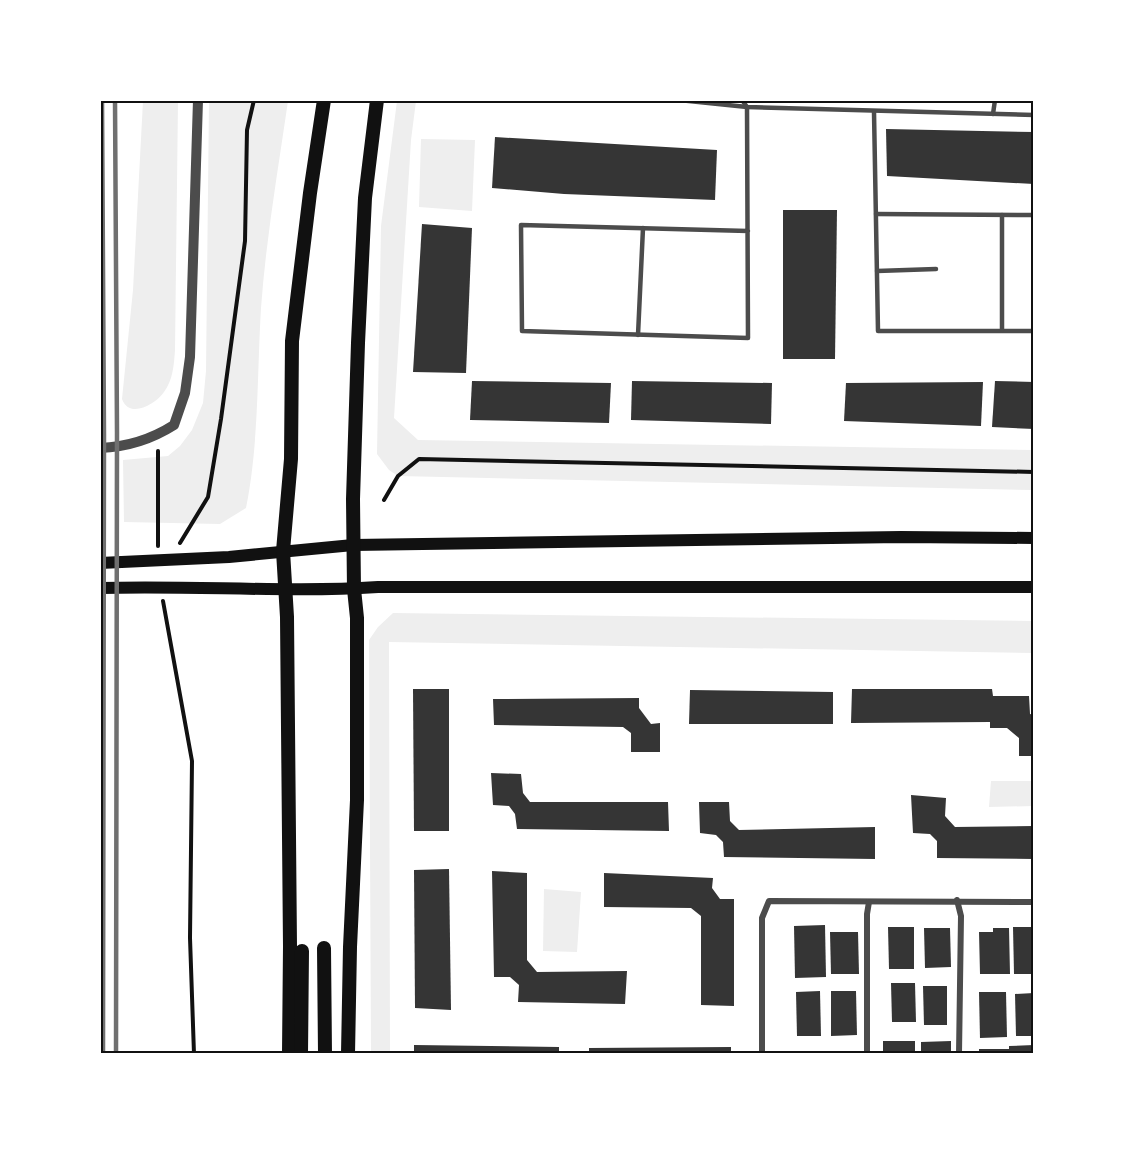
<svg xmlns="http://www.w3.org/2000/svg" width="1134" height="1154" font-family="Manrope,sans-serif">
	<rect width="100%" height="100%" fill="#fff"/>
	<g fill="#eee">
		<path d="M 143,101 L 178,101 L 175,350 C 174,364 173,380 164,392 C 155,405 129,419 122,399 L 133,290 Z"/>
		<path d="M 209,101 L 288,101 C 278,170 266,239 261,308 C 257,374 259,444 246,508 L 220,524 L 124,522 L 123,460 L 168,456 L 180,446 L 192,430 L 203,403 L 206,371 Z"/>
		<path d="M 397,101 L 416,101 L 411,140 L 394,418 L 418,440 L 1033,450 L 1033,490 L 398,476 L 389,470 L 377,454 L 381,226 Z"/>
		<path d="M 421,139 L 475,140 L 472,211 L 419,207 Z"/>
		<path d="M 393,613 L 1033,621 L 1033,653 L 389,642 L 390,1053 L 371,1053 L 369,640 L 378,627 Z"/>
		<path d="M 991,781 L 1033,781 L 1033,806 L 989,807 Z"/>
		<path d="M 544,889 L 581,892 L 577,952 L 543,951 Z"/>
	</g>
	<g fill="#353535">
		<path d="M 886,129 L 1034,132 L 1034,184 L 887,176 Z"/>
		<path d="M 495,137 L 717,150 L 715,200 L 564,194 L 492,188 Z"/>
		<path d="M 783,210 L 837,210 L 835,359 L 783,359 Z"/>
		<path d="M 422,224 L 472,228 L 466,373 L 413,372 Z"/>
		<path d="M 472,381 L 611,383 L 609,423 L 470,420 Z"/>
		<path d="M 632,381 L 772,383 L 771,424 L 631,420 Z"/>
		<path d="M 995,381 L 1034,382 L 1034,429 L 992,427 Z"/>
		<path d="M 983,382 L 981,426 L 844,421 L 846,383 Z"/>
		<path d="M 413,689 L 449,689 L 449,831 L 414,831 Z"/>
		<path d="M 852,689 L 992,689 L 993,696 L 1029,696 L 1030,714 L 1034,715 L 1034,756 L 1019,756 L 1019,738 L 1007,728 L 990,728 L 990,722 L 851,723 Z"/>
		<path d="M 690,690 L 833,692 L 833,724 L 689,724 Z"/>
		<path d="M 639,698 L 639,708 L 651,724 L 660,723 L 660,752 L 631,752 L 631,733 L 623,727 L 494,725 L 493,699 Z"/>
		<path d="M 491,773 L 521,774 L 523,793 L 530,802 L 668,802 L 669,831 L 517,829 L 515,814 L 509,806 L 493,805 Z"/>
		<path d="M 911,795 L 946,798 L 945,816 L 955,827 L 1034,826 L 1034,859 L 937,858 L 937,841 L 930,834 L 913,833 Z"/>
		<path d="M 699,802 L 729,802 L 730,821 L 739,830 L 875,827 L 875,859 L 724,857 L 723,842 L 716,835 L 700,833 Z"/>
		<path d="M 449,869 L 451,1010 L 415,1008 L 414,870 Z"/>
		<path d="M 492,871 L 527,873 L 527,960 L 537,972 L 627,971 L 625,1004 L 518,1002 L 519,985 L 510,977 L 494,977 Z"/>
		<path d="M 604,873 L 713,878 L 712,888 L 720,899 L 734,899 L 734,1006 L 701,1005 L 701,916 L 691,908 L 604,907 Z"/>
		<path d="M 825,925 L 826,977 L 795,978 L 794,926 Z"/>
		<path d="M 888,927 L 914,927 L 914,969 L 889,969 Z"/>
		<path d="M 1013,927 L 1034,927 L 1034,974 L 1014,974 Z"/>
		<path d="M 924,928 L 950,928 L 951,967 L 925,968 Z"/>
		<path d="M 993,928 L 1009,928 L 1010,974 L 980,974 L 979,932 L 993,932 Z"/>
		<path d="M 830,932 L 858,932 L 859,974 L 831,974 Z"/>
		<path d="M 891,983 L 915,983 L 916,1022 L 892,1022 Z"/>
		<path d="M 923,986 L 947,986 L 947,1025 L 924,1025 Z"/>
		<path d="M 820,991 L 821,1036 L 797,1036 L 796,992 Z"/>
		<path d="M 831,991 L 856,991 L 857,1035 L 831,1036 Z"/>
		<path d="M 979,992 L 1006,992 L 1007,1037 L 980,1038 Z"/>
		<path d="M 1034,993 L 1034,1036 L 1016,1036 L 1015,994 Z"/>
		<rect x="883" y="1041" width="32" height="13"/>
		<path d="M 951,1041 L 951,1054 L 921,1054 L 921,1042 Z"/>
		<path d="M 414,1045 L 559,1047 L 559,1054 L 414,1054 Z"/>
		<path d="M 1034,1045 L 1034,1054 L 979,1054 L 979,1049 L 1009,1049 L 1009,1046 Z"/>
		<path d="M 731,1047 L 731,1054 L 589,1054 L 589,1048 Z"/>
	</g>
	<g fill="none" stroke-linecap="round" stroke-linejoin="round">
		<g stroke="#111" stroke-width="4">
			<path d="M 158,451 L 158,546"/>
			<path d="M 384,500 L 398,476 L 419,459 L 1034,472"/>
			<path d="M 180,543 L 208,497 L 221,419 L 245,241 L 247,130 L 254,100"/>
			<path d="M 163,601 L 192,761 L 190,938 L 194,1054"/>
		</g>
		<g stroke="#4c4c4c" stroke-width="4.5">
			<path d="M 679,100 L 747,107 L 1034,115"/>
			<path d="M 742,100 L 747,107 L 748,338 L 522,331 L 521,225 L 748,231"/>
			<path d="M 874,112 L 878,331 L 1034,331"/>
			<path d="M 993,114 L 995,100"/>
			<path d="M 876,214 L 1034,215"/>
			<path d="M 1002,215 L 1002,330"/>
			<path d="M 877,271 L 936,269"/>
			<path d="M 638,335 L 643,228"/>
		</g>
		<g stroke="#4c4c4c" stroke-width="6">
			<path d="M 957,900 L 961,916 L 959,1054"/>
			<path d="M 762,1054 L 762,918 L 769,901 L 1034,902"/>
			<path d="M 867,1054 L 867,914 L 869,902"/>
		</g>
		<path stroke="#4c4c4c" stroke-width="10" d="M 100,448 C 127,447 152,439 174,425 L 185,393 L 190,357 L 198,100"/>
		<g stroke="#111" stroke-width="12">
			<path d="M 100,563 L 229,557 L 353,545 L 901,537 L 1034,538"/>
			<path d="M 100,588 C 193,585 286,593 378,587 L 1034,587"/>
		</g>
		<g stroke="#111" stroke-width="14">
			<path d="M 324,948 L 325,1054"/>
			<path d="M 289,1054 L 290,946 L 287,617 L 283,551 L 291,459 L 292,341 L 310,193 L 324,100"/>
			<path d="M 301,1054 L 302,951"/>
			<path d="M 348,1054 L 350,947 L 357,800 L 357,618 L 354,589 L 353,499 L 358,343 L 365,198 L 377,100"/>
		</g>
		<g stroke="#707070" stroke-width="4.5">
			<path d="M 102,100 L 104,434 L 103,1054"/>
			<path d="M 115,100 L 117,432 L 116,1054"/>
		</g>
	</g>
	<rect width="1134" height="1154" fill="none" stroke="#ffffff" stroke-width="204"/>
	<rect x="102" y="102" width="930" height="950" fill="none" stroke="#111" stroke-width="2"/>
</svg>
